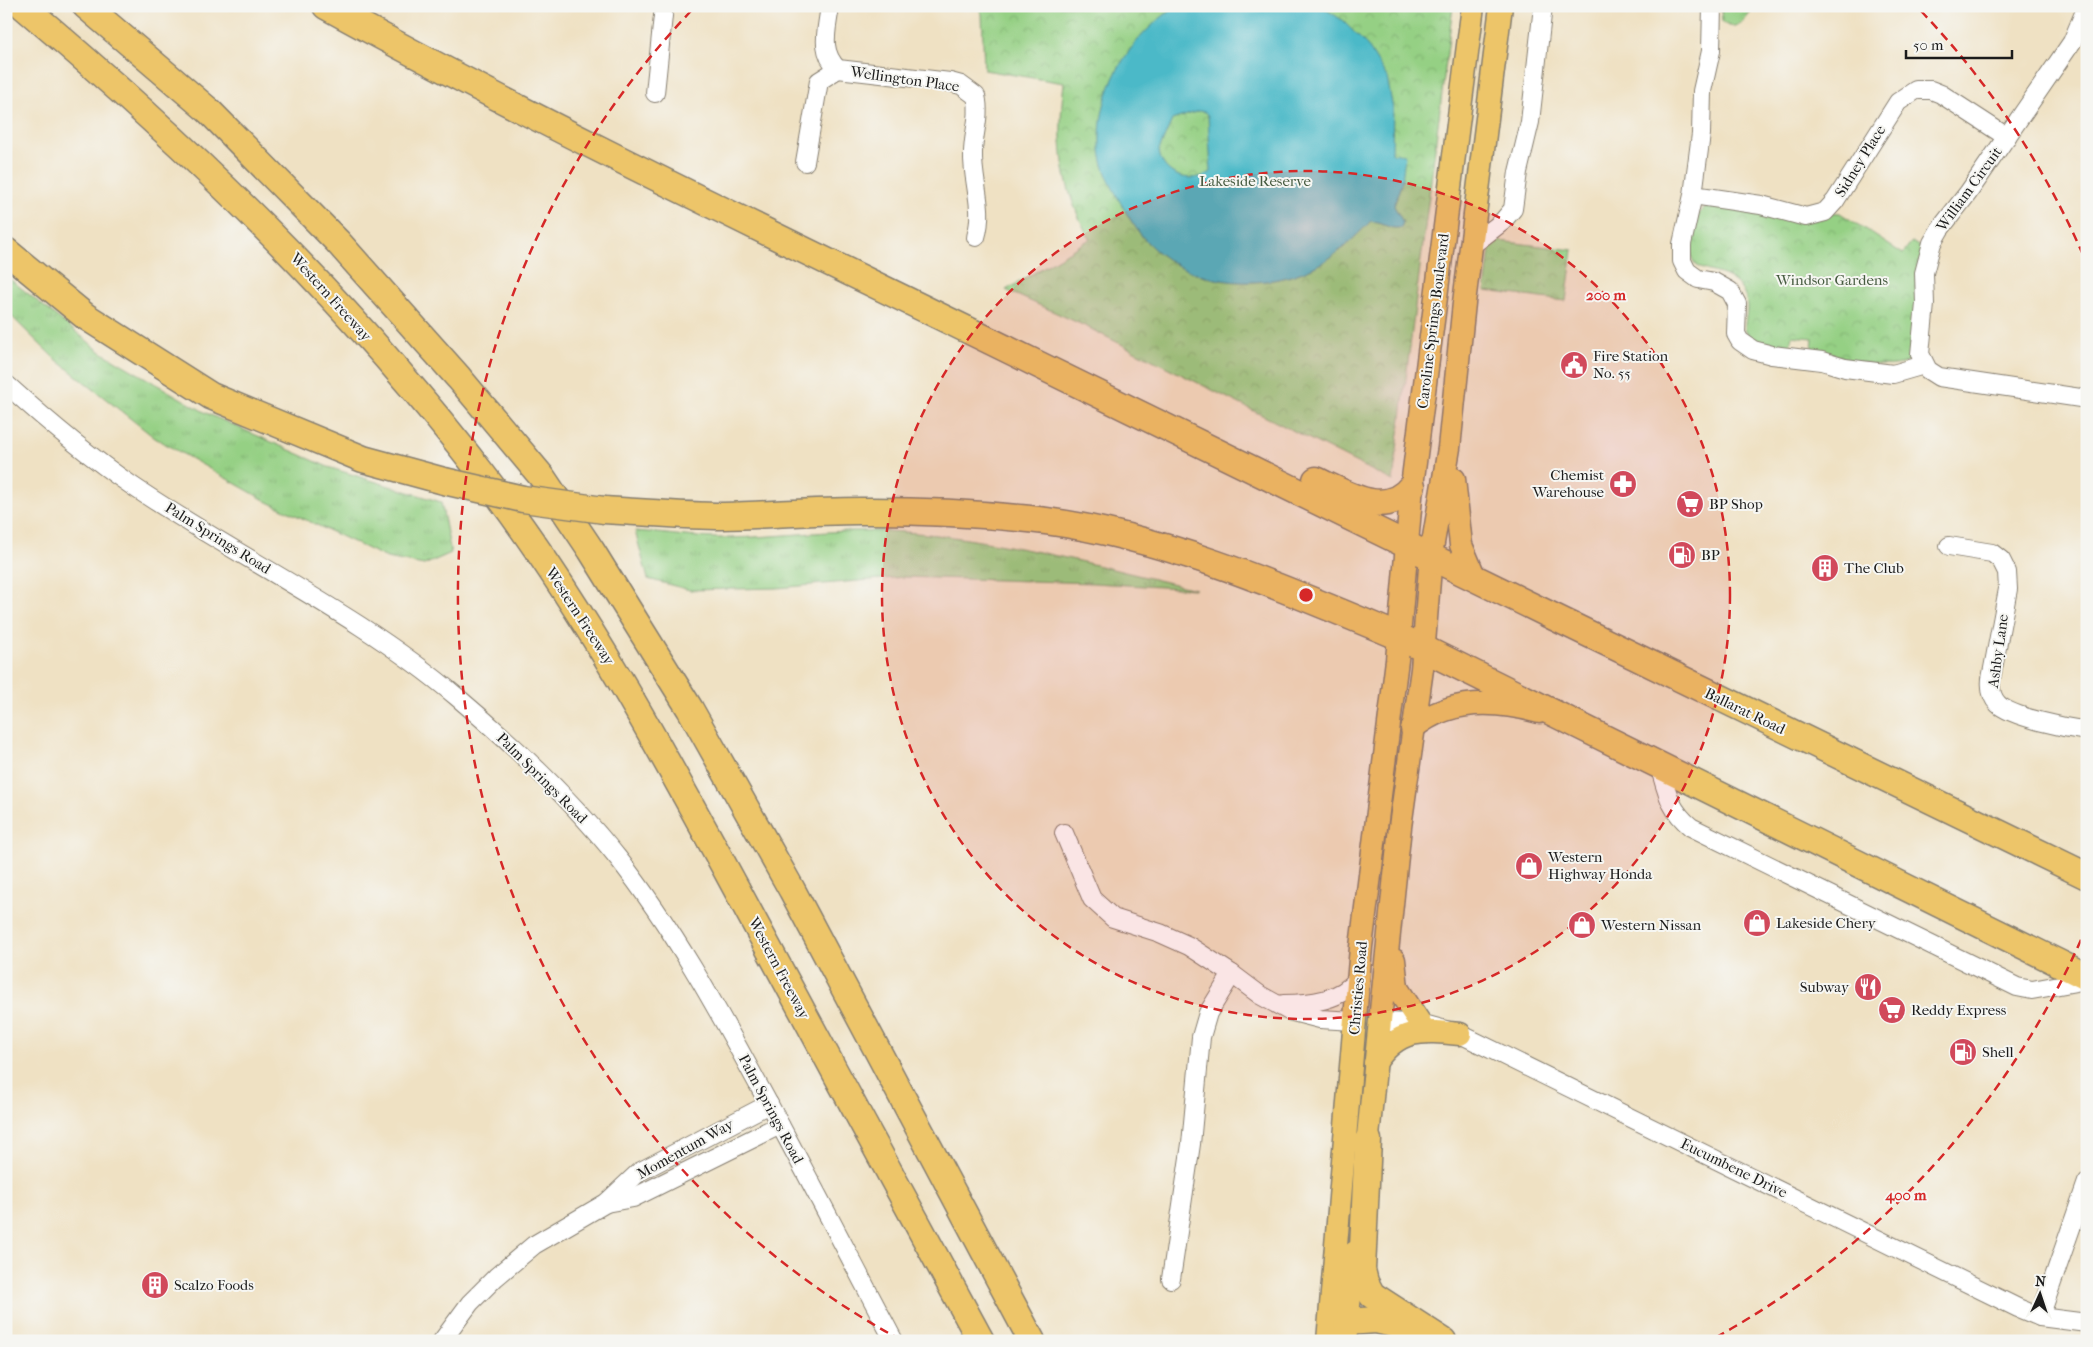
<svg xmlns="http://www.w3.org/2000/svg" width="2093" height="1347" font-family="'IM FELL French Canon',serif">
	<defs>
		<pattern id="grass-tufts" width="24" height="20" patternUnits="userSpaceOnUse" patternTransform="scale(1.25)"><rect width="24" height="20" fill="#95d084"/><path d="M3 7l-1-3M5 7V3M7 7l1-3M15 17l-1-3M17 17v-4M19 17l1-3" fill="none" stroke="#80b271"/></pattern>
		<pattern id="park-crowns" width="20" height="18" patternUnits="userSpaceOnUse" patternTransform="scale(1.25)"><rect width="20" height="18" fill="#95d084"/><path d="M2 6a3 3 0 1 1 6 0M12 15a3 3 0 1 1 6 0" fill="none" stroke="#80b271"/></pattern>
	</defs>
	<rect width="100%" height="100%" fill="#f6f6f2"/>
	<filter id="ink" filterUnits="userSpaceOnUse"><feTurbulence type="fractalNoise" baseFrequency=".02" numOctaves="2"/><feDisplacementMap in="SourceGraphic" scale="10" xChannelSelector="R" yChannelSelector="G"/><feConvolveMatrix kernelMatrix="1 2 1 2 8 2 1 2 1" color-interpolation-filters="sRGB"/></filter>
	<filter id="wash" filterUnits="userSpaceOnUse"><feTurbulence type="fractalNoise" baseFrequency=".0096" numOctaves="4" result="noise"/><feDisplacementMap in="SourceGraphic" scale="20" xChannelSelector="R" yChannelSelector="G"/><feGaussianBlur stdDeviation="1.12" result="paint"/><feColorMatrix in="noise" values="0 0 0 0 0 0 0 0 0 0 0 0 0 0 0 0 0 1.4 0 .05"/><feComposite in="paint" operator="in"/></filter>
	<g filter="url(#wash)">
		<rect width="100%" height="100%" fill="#efe1c3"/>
		<g fill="url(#grass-tufts)" stroke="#587650">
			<path d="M 6,276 L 101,352 L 206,413 L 328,467 L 441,502 L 451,553 L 424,565 L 387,558 L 268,502 L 155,438 L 53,357 L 6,311 Z"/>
			<path d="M 635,531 C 666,533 698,539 729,538 C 782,537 834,529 887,531 C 993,536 1093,565 1195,589 L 1094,583 L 904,577 L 777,588 L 690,590 L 648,579 Z"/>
		</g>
		<g fill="url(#park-crowns)" stroke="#587650">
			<path d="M 978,6 L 1453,6 L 1393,481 L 1085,326 L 1006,290 L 1090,239 C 1060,187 1057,141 1064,83 L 984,70 L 982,14 Z"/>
			<path d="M 1721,6 L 1755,6 C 1747,18 1737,34 1722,22 Z"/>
			<path d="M 1708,206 L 1840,213 L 1903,254 L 1912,242 L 1923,249 L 1913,351 L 1910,359 C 1893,376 1834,354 1812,350 L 1813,338 L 1792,336 L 1790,347 C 1712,338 1765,319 1739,286 C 1718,261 1681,284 1693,232 C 1696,221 1697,212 1708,206 Z"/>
			<path d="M 1491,240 L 1573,250 L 1566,301 L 1485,291 Z"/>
		</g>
		<path fill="#4cb9c8" stroke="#346a72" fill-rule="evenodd" d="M 1177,6 L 1321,6 L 1342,20 L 1367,45 L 1387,77 L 1393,109 L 1392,153 L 1405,155 L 1402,181 L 1394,206 L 1403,222 L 1401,228 L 1393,228 L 1371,221 C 1354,238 1338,255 1316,266 C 1264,293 1189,287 1147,242 C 1136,230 1126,213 1118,198 C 1110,183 1101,166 1100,149 C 1097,89 1128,38 1177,6 ZM 1199,111 L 1205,112 L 1208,116 L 1211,172 C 1191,185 1161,176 1159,150 L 1172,120 Z"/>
	</g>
	<g filter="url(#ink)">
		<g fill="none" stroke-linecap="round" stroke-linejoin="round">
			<g stroke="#867e70" stroke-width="20">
				<g id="minor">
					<path d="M 830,6 C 827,30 819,51 838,69 L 950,82 L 961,85 L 976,96 C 981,116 973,134 973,153 C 972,182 985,208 976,237"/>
					<path d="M 1712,6 L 1711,51 L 1702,91 L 1701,134 L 1693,195 L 1682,244 L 1682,261 L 1687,271 L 1698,279 L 1714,282 L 1730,291 L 1737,304 L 1736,334 L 1740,341 L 1753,350 L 1772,355 L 1822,361 L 1845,368 L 1893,374 L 1924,365"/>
					<path d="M 2087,6 L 2072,42 L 1968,193 L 1940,229 L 1932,243 L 1924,273 L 1925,304 L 1920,354 L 1928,370 L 1939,377 L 2087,399"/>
					<path d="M 655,93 L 664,6"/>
					<path d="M 805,162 L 819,81 L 838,69"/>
					<path d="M 1693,195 L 1761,205 L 1806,217 L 1825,212 L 1835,201 L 1898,102 L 1916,90 L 1931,90 L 1941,94 L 2007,137"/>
					<path d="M 1471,246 L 1502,222 L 1513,209 L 1518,172 L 1530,122 L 1543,6"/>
					<path d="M 6,384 C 46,420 87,455 131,485 C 238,558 358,613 457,697 C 515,746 571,799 618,858 C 673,928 717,1008 759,1086 C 805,1170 849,1256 894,1341"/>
					<path d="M 1949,546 L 1992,553 L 2001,560 L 2007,572 L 2008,589 L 1991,679 C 1990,689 1991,697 1998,704 C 2011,717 2067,728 2087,731"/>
					<path d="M 1659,765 C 1667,792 1669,809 1691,827 L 2017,987 L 2032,990 L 2087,980"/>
					<path d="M 1064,833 L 1092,899 L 1113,918 L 1160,933 L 1189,946 L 1232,974 L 1260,995 L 1289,1011 L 1320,1019 L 1354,1021"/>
					<path d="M 1283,1004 C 1310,1004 1341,1001 1358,978"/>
					<path d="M 1378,1022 L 1420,1023 L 1460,1034 L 2018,1308 L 2040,1317 L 2087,1323"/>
					<path d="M 606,1203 L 633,1198 L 780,1125"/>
					<path d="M 1171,1279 L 1191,1144 L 1201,1037 L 1208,1013 L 1232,974"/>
					<path d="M 2040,1317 L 2087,1182"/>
					<path d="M 442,1341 L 470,1303 L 496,1277 L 534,1245 L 606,1203 L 639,1172 L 769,1104"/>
				</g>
			</g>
			<g stroke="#867e70" stroke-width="25">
				<g id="major">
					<path d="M 1454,479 L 1461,545 L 1475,578"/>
					<path d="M 1412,729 C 1448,698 1496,700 1539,712"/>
					<path d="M 1394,960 L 1397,988 L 1420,1023"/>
					<path d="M 1375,1063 C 1398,1028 1422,1030 1460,1034"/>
					<path d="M 1366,1156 L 1400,827 L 1422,669 L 1431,555 L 1449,448 L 1464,303 L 1501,6"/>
					<path d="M 1328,1341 L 1361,947 L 1397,660 L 1412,486 L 1473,6"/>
					<path d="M 1345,1341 L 1355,1252"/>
				</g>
			</g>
			<g stroke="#867e70" stroke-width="29">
				<g id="highway">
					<path d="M 23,6 C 191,148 349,301 483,475 C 585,607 664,755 743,901 C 822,1048 901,1194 981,1341"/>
					<path d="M 86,6 L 209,111 L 337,241 L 459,378 L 542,477 L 591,550 L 690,709 L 792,890 L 1032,1341"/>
					<path d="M 326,6 C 557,133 795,245 1031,361 C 1383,534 1734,705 2087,876"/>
					<path d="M 6,251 L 85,316 L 211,396 L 363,459 L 444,481"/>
					<path d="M 1316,480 C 1347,494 1386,520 1412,486"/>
					<path d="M 604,510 C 644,512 684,516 723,516 C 772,515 821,510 870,511 C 929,511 988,514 1046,521 C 1167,537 1288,590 1400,637 L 2087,977"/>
					<path d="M 1368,1140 L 1362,1270 L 1365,1282 L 1372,1295 L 1443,1341"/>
					<path d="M 1347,1322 L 1376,1320 L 1411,1328"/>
				</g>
			</g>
			<use href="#minor" stroke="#fff" stroke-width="18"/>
			<use href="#major" stroke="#edc569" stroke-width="22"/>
			<use href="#highway" stroke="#edc569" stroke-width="26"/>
			<g stroke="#867e70" stroke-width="29" stroke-linecap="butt">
				<path id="highway-bridge" d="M 444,481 L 523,499 L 604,510"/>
			</g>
			<use href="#highway-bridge" stroke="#edc569" stroke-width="26"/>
		</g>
	</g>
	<circle cx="1306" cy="595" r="424" fill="#d62828" fill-opacity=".12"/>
	<g fill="none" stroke="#d62828" stroke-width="2.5" stroke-dasharray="9 6">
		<circle cx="1306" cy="595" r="424"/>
		<path d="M2087 926A848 848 0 0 1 1711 1340M901 1340A848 848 0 0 1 691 11M1921 11A848 848 0 0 1 2087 264"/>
	</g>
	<defs>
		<g id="civic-disc" transform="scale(1.4375)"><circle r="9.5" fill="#d1495b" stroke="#f6f6f2"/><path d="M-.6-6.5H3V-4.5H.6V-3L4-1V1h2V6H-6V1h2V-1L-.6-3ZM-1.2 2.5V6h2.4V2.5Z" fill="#fff"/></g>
		<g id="pharmacy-disc" transform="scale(1.4375)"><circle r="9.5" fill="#d1495b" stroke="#f6f6f2"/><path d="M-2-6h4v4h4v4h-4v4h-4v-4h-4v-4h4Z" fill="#fff"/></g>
		<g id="supermarket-disc" transform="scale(1.4375)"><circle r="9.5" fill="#d1495b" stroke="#f6f6f2"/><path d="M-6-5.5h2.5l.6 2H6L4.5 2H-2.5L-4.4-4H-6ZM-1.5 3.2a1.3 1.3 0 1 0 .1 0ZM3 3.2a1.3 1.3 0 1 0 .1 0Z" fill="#fff"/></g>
		<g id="fuel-disc" transform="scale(1.4375)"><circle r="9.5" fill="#d1495b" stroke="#f6f6f2"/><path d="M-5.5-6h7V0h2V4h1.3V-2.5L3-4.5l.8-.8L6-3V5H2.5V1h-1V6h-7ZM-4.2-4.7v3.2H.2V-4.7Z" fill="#fff"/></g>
		<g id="building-disc" transform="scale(1.4375)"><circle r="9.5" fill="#d1495b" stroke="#f6f6f2"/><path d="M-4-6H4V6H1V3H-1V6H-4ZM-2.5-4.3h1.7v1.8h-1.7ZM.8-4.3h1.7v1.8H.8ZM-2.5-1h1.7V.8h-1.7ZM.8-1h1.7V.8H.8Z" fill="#fff"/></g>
		<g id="shop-disc" transform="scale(1.4375)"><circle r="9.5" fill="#d1495b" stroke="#f6f6f2"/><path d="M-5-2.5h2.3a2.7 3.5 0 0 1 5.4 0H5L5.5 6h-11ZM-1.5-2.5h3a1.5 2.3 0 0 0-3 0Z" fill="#fff"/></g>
		<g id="restaurant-disc" transform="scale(1.4375)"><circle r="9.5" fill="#d1495b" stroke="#f6f6f2"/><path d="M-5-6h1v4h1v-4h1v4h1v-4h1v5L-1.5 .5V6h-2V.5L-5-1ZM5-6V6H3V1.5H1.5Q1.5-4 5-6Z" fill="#fff"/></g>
	</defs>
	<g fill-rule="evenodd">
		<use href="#civic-disc" x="1574" y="365"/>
		<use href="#pharmacy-disc" x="1623" y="484"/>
		<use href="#supermarket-disc" x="1690" y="504"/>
		<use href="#fuel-disc" x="1682" y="555"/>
		<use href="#building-disc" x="1825" y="568"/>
		<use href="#shop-disc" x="1529" y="866"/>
		<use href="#shop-disc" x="1757" y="923"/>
		<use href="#shop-disc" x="1582" y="925"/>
		<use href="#restaurant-disc" x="1868" y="987"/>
		<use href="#supermarket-disc" x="1892" y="1010"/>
		<use href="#fuel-disc" x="1963" y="1052"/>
		<use href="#building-disc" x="155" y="1285"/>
	</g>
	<g text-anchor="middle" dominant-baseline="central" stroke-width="4" stroke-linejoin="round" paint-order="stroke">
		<g font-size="15" fill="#1c1c1c" stroke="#f6f6f2">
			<text transform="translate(905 79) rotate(8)">Wellington Place</text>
			<text transform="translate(1860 161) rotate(-58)">Sidney Place</text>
			<text transform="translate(1969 189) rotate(-54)">William Circuit</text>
			<text transform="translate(331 297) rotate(48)">Western Freeway</text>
			<text transform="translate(1433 321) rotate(-83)">Caroline Springs Boulevard</text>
			<text transform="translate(218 538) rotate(32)">Palm Springs Road</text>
			<text transform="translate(580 616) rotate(57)">Western Freeway</text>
			<text transform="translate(1998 651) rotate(-82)">Ashby Lane</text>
			<text transform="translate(1745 711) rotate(26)">Ballarat Road</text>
			<text transform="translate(542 778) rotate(45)">Palm Springs Road</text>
			<text transform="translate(779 968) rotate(62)">Western Freeway</text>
			<text transform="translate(1358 988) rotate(-85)">Christies Road</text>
			<text transform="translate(771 1109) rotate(62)">Palm Springs Road</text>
			<text transform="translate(685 1149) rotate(-29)">Momentum Way</text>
			<text transform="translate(1734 1168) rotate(26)">Eucumbene Drive</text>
		</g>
		<g font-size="15" fill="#465b40" stroke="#f6f6f2">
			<text x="1255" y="181">Lakeside Reserve</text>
			<text x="1832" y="280">Windsor Gardens</text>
		</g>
		<g font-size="15" fill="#1c1c1c" stroke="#f6f6f2" text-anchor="start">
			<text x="1593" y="356">Fire Station<tspan x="1593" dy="17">No. 55</tspan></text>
			<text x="1604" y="475" text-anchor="end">Chemist<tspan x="1604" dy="17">Warehouse</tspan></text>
			<text x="1709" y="504">BP Shop</text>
			<text x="1701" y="555">BP</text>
			<text x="1844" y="568">The Club</text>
			<text x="1548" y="857">Western<tspan x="1548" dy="17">Highway Honda</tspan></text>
			<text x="1776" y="923">Lakeside Chery</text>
			<text x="1601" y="925">Western Nissan</text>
			<text x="1849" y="987" text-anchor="end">Subway</text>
			<text x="1911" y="1010">Reddy Express</text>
			<text x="1982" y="1052">Shell</text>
			<text x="174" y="1285">Scalzo Foods</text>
		</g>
	</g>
	<circle cx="1306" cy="595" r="8" fill="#d62828" stroke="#f6f6f2" stroke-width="2.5"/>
	<g font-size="15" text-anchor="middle" font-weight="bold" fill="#d62828" stroke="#f6f6f2" stroke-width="4" stroke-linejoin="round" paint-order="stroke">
		<text x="1606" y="300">200 m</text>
		<text x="1906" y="1200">400 m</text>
	</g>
	<rect width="2093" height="1347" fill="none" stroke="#f6f6f2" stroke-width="25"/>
	<g transform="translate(2040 1294) rotate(3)" stroke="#f6f6f2" stroke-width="4" paint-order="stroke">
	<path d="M0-4L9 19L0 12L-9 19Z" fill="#1c1c1c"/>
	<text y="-8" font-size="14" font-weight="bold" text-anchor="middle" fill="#1c1c1c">N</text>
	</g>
	<path d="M1906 50v8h106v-8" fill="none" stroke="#1c1c1c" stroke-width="2.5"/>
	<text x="1913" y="50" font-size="15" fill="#1c1c1c" stroke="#f6f6f2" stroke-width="4" paint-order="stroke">50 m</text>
</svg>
